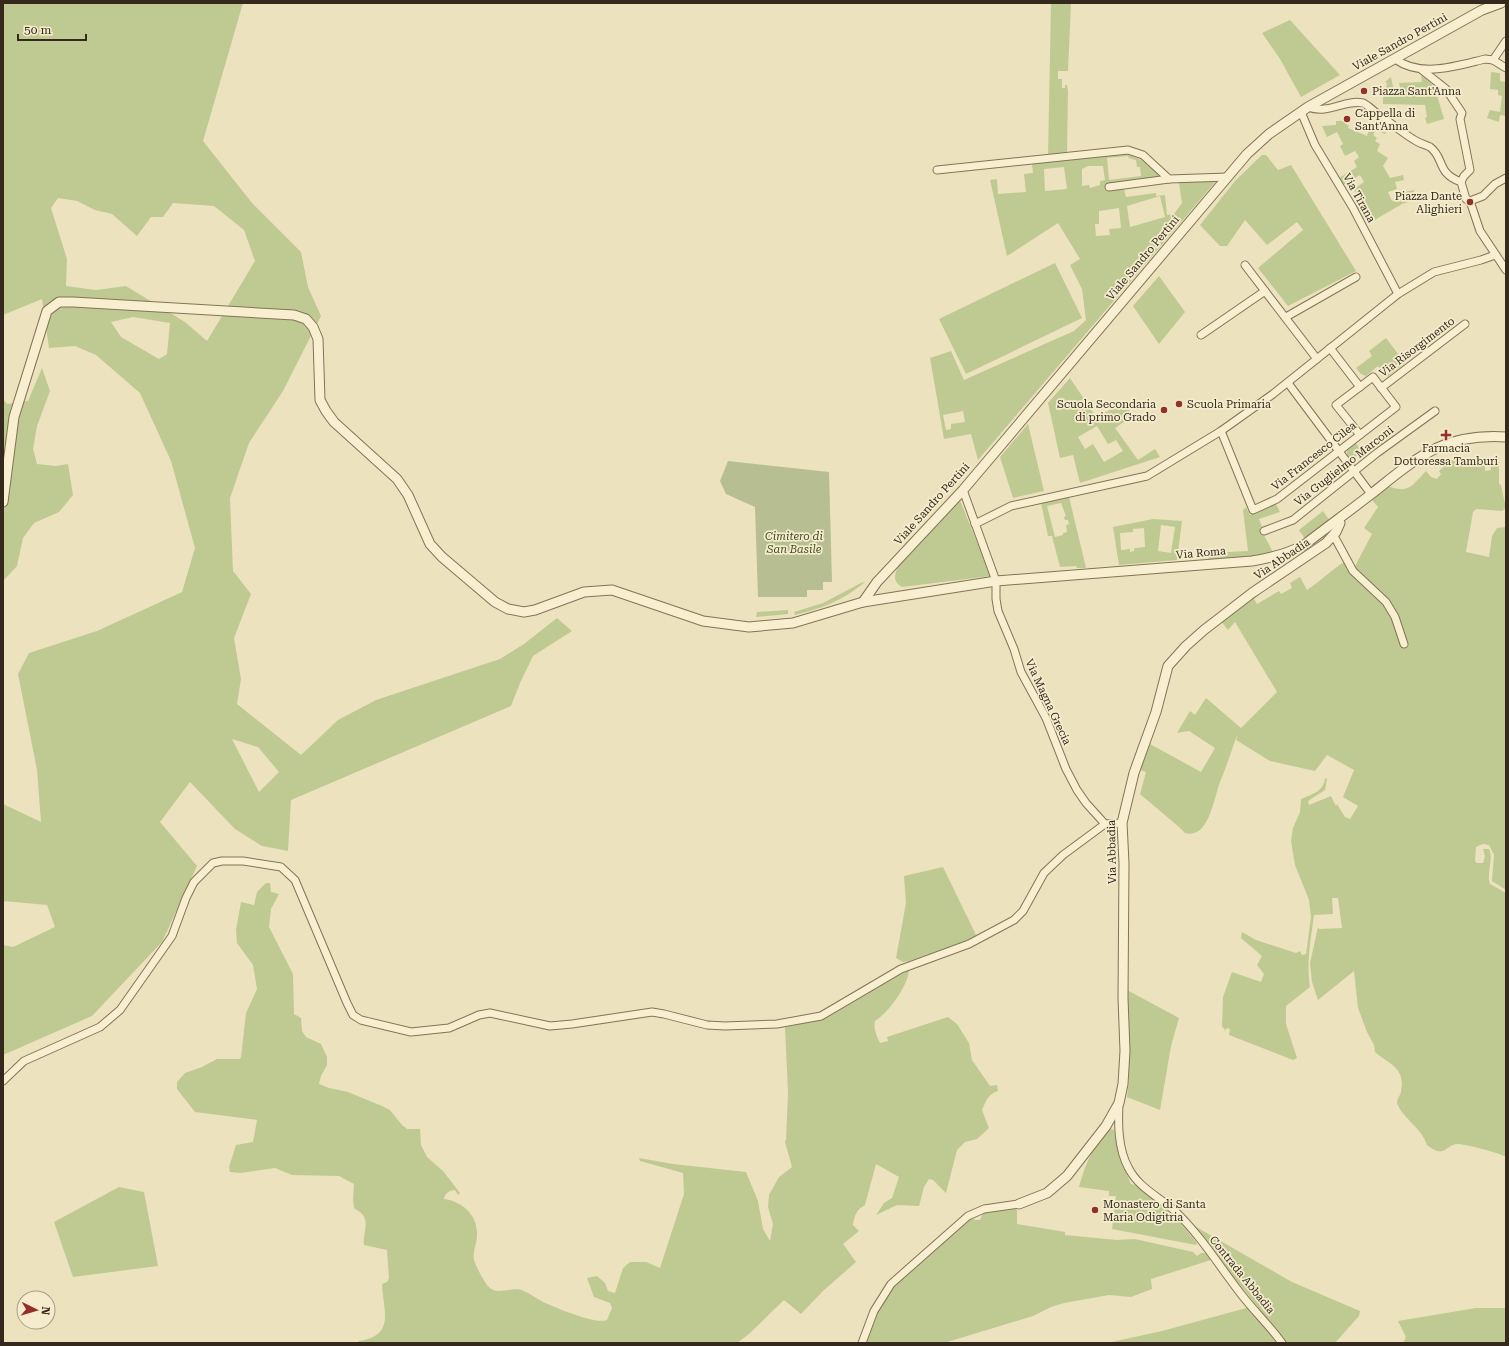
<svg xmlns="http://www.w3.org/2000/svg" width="1509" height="1346" font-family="'Roboto Serif',serif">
	<rect width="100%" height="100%" fill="#ece2be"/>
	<g fill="#bfca93" fill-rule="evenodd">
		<path d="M 3,3 L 243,3 L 203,141 L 252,203 L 301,252 L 308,287 L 321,316 L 283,391 L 249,443 L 230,498 L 233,571 L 251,594 L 234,638 L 241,679 L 237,704 L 301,755 L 338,720 L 376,700 L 500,659 L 524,644 L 557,618 L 572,631 L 533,656 L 520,683 L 511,706 L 291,800 L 288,851 L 262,846 L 235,829 L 190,782 L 160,822 L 197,866 L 162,942 L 92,1016 L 3,1055 L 3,945 L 13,947 L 55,927 L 47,905 L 3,901 L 3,804 L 41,822 L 37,770 L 18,674 L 29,653 L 97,631 L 182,592 L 195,548 L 171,461 L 140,393 L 96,355 L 75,346 L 49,348 L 42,299 L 3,315 ZM 58,198 L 77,201 L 95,210 L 112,214 L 137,236 L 151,217 L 163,217 L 173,203 L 214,206 L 244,230 L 255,261 L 207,341 L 185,322 L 126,286 L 96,290 L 66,286 L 67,259 L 51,208 ZM 133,317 L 170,323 L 167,354 L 159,359 L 121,337 L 111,322 ZM 232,739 L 258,747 L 279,772 L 259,792 Z"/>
		<path d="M 1051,3 L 1071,3 L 1068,71 L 1058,71 L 1058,79 L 1062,79 L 1062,88 L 1065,88 L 1065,85 L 1067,85 L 1068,91 L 1067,154 L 1048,156 Z"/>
		<path d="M 1290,20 L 1340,75 L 1301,97 L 1280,59 L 1262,33 Z"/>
		<path d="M 1491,72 L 1500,73 L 1500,81 L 1506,82 L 1506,116 L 1500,115 L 1499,122 L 1487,118 L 1490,110 L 1500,112 L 1502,96 L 1498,95 L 1498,90 L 1490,89 Z"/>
		<path d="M 1421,75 L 1438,89 L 1436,92 L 1444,119 L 1427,124 L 1425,118 L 1427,117 L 1425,105 L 1383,104 L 1383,97 L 1385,97 L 1387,83 L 1385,82 L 1391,77 L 1394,92 L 1401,91 L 1399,83 L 1422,82 Z"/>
		<path d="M 1336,121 L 1342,121 L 1349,126 L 1348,128 L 1367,136 L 1370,127 L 1384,132 L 1387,124 L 1389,127 L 1385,134 L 1376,130 L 1373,135 L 1377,138 L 1375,141 L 1380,144 L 1377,151 L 1388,158 L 1383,166 L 1390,178 L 1403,175 L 1404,180 L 1395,182 L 1397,189 L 1388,192 L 1392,201 L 1406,198 L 1405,192 L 1414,190 L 1415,200 L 1402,204 L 1373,221 L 1370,216 L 1363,220 L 1354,203 L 1360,200 L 1354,189 L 1364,182 L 1360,175 L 1343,185 L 1339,178 L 1357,167 L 1354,161 L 1359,157 L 1355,151 L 1345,156 L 1340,146 L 1343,144 L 1337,132 L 1327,137 L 1322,126 L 1336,125 Z"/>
		<path d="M 1124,153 L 1142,160 L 1168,181 L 1217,180 L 978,460 L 971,434 L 944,439 L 930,358 L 951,351 L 964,380 L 1074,331 L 1086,320 L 1082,289 L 1070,265 L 1080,259 L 1058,223 L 1007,256 L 990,180 L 997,179 L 998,194 L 1026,192 L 1024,174 L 1033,173 L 1032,164 ZM 1128,156 L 1129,158 L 1136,160 L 1137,167 L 1140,167 L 1141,176 L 1109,180 L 1107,158 ZM 1088,166 L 1103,166 L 1105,180 L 1100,181 L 1100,185 L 1090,188 L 1089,185 L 1082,186 L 1082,169 ZM 1064,167 L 1067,189 L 1045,191 L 1044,169 ZM 1172,182 L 1172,183 L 1179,183 L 1182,203 L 1174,214 L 1167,215 L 1165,195 L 1156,196 L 1156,193 L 1126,197 L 1124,189 ZM 1160,196 L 1165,217 L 1130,227 L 1127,206 ZM 1119,208 L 1121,228 L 1109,229 L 1110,235 L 1096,236 L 1095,224 L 1099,224 L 1099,211 ZM 963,411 L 965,422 L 951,424 L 951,429 L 946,430 L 943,415 Z"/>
		<path d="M 1262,155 L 1266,155 L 1278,170 L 1291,165 L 1356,271 L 1288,306 L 1258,268 L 1303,230 L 1297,222 L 1267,245 L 1245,220 L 1227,246 L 1220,246 L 1200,225 L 1235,181 Z"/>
		<path d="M 1055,263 L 1082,318 L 966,374 L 939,319 Z"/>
		<path d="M 1159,276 L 1185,312 L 1159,344 L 1133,306 Z"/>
		<path d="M 1386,338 L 1405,363 L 1387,377 L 1378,366 L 1366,376 L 1361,374 L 1356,368 L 1372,356 L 1369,351 Z"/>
		<path d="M 42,368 L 50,391 L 37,426 L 33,449 L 37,464 L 56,466 L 68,464 L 73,495 L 59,512 L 34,523 L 23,538 L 17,566 L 3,581 L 3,399 L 7,404 L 28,401 Z"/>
		<path d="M 1070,378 L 1096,417 L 1124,403 L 1133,416 L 1115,428 L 1138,460 L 1155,449 L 1160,457 L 1080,483 L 1073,455 L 1060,458 L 1048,403 ZM 1097,426 L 1108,444 L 1116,440 L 1123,451 L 1104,462 L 1093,444 L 1085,449 L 1078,437 Z"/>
		<path d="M 1028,424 L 1044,491 L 1013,498 L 1000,457 Z"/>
		<path d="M 1355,442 L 1362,452 L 1351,460 L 1347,454 L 1347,450 Z"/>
		<path d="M 1485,459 L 1485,471 L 1491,470 L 1490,464 L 1499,462 L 1499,484 L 1501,485 L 1506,508 L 1502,511 L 1476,509 L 1473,512 L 1466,552 L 1489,557 L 1492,536 L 1497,528 L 1506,527 L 1506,890 L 1492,881 L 1494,855 L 1489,845 L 1483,844 L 1476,847 L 1475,861 L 1477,863 L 1483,863 L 1485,856 L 1483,849 L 1489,849 C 1494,860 1486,873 1490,884 L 1506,893 L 1506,1157 C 1500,1153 1465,1144 1458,1144 C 1445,1144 1446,1160 1427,1145 C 1422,1128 1403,1119 1397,1103 C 1397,1098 1401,1095 1401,1091 C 1406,1068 1389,1064 1375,1052 L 1374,1045 L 1367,1032 L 1358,1008 L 1354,971 L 1318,1000 L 1312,982 L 1310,963 L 1318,927 L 1319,929 L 1342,928 L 1338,898 L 1332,898 L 1333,914 L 1314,915 C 1311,939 1306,962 1310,987 L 1286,1006 L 1286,1024 L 1297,1058 L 1293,1060 L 1229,1035 L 1230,1029 L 1227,1028 L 1224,1032 L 1225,1029 L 1222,1027 L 1223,997 L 1232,972 L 1261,982 L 1264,974 L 1257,965 L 1262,956 L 1241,938 L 1242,932 L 1256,940 L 1296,953 L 1300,951 L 1302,955 L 1306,954 L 1311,917 L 1309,900 L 1295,865 L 1291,841 L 1293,828 L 1300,812 L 1301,799 C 1313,794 1324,791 1325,778 L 1327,779 L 1325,790 L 1308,801 L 1309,805 L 1331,796 L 1336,806 L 1337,804 L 1345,817 L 1350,819 L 1358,806 L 1343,797 L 1354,770 L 1327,755 L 1315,771 L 1270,761 L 1236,740 L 1238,734 L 1236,738 C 1231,753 1226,767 1220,782 C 1214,797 1209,840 1185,833 L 1179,827 L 1140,794 L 1146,772 L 1140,770 L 1150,744 L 1201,772 L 1215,748 L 1189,731 L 1177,733 L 1190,711 L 1195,715 L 1206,698 L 1241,728 L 1277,692 L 1235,622 L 1228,630 L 1221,621 L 1258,592 L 1260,594 L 1254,599 L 1257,604 L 1279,591 L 1281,594 L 1292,588 L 1290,583 L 1300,577 L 1307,590 C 1321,581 1330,571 1344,562 L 1353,570 L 1372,534 L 1364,528 L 1378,507 L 1372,500 L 1388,486 C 1410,494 1411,486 1426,471 L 1431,477 L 1437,479 L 1441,474 L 1439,471 L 1451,460 Z"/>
		<path d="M 1069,497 L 1086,568 L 1077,568 L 1076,566 L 1060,567 L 1052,536 L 1048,536 L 1041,503 ZM 1061,503 L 1066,516 L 1064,517 L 1065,520 L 1068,520 L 1069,524 L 1066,525 L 1067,532 L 1063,533 L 1063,535 L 1055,537 L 1047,506 Z"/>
		<path d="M 959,498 L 991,576 L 902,587 C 889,580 897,568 903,559 Z"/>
		<path d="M 1276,504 L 1280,512 L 1259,519 L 1262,527 L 1260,528 L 1273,552 L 1266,556 L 1209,560 L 1208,556 L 1210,553 L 1248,551 L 1243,510 L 1246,507 L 1250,515 Z"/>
		<path d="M 1323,511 L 1330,521 L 1305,539 L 1299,530 Z"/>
		<path d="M 1153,519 L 1182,521 L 1177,560 L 1119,565 L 1113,527 ZM 1161,525 L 1175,527 L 1171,553 L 1158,551 ZM 1144,528 L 1145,547 L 1135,548 L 1134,551 L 1130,552 L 1130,549 L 1121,550 L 1120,533 L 1133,532 L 1133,529 Z"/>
		<path d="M 865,582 C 842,601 823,608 795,615 L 794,612 L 823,603 L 861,583 Z"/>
		<path d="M 788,610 L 788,614 L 756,617 L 757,612 Z"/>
		<path d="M 943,867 L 977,937 L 909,961 L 903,962 L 896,958 L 906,903 L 904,876 Z"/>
		<path d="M 266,883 L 270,883 L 271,892 L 279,894 L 271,909 L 269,927 L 293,974 L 294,1014 L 301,1018 L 302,1031 L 306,1037 L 321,1044 L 327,1057 L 327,1065 L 321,1076 L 319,1084 L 329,1088 L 348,1092 L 382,1106 L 390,1110 L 402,1125 L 407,1129 L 420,1129 L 421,1145 L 427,1157 L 443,1171 L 460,1193 L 458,1195 L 455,1190 C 450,1190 444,1194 444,1199 C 461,1201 477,1214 477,1233 C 478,1242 472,1251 474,1260 C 476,1267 483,1279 487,1285 C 497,1298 512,1285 524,1291 C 531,1294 536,1298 543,1302 C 554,1307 596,1325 607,1320 L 612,1308 L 610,1303 L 594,1297 L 587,1278 L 597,1276 L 605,1283 L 608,1291 L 615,1293 L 623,1268 L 630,1262 L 646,1262 L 660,1268 L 684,1194 L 683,1173 L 640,1161 L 639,1158 L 673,1164 L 746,1172 L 758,1201 L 763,1229 L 770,1241 L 773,1224 L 768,1207 L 769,1195 L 779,1177 L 792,1167 L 785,1142 L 786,1140 L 788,1093 L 785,1027 L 824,1019 L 909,970 C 908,986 888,1013 875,1021 C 873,1028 877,1037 880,1043 L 888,1041 L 887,1037 L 948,1017 L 957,1024 L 969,1043 L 972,1060 L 990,1086 L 997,1085 L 998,1091 C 988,1094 986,1101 982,1110 L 989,1128 L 977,1139 L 965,1142 L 957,1150 L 946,1193 L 933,1180 L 929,1179 L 924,1187 L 919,1206 L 897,1205 L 876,1215 L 884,1203 L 892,1198 L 899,1177 L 876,1164 L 865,1205 C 857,1209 854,1216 853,1225 L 859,1231 L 843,1244 L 856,1262 L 823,1291 L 801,1314 L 784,1300 L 749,1334 L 737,1343 L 358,1343 L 359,1341 C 396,1335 383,1311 382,1284 L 387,1282 L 389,1278 L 387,1250 L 364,1245 C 362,1236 370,1222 362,1214 C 360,1211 357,1211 354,1208 L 353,1199 L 354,1184 L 339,1176 L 292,1175 L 275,1168 L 241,1173 L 230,1172 L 229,1167 L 236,1145 L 253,1142 L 257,1120 L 195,1112 L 177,1089 L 177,1082 L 185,1073 L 202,1067 L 217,1059 L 240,1059 L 241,1057 L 246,1013 L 257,989 L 253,965 L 237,943 L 236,930 L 241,902 L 254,905 L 257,892 Z"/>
		<path d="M 1127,990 L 1179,1018 L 1171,1046 L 1160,1110 L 1127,1097 L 1129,1081 Z"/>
		<path d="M 1111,1129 L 1114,1130 L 1120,1159 L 1131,1184 L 1136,1185 L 1177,1219 L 1197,1243 L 1196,1245 L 1112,1229 L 1116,1196 L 1109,1196 L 1109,1191 L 1079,1187 C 1085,1166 1093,1143 1111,1129 Z"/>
		<path d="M 119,1187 L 144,1192 L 158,1266 L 73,1277 L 54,1222 Z"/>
		<path d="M 1014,1208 L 1017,1210 L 1017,1224 L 1065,1232 L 1065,1235 L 1117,1240 L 1135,1239 L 1193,1252 L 1197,1256 L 1201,1253 L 1205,1253 L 1211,1260 L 1151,1279 L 1152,1289 L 1131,1297 L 1109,1295 L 1064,1303 L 1051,1307 L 1033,1316 L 944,1343 L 865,1343 L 872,1321 L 888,1289 L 971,1217 L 975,1220 L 980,1220 L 983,1213 Z"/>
		<path d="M 1191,1224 L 1292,1282 L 1360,1311 L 1359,1316 L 1335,1343 L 1287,1343 Z"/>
		<path d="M 1250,1307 L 1280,1343 L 1107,1343 L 1162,1331 Z"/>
		<path d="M 1476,1308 L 1506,1308 L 1506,1343 L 1403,1343 L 1406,1337 L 1398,1321 Z"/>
	</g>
	<path fill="#b6be92" d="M 728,461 L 829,472 L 832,582 L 823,582 L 823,590 L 807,590 L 807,597 L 758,597 L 755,507 L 726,494 L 720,481 Z"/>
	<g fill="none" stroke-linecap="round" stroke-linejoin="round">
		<g stroke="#847357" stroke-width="9">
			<g id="minor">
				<path d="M 1395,59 C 1421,78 1456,66 1485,59 L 1493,60 L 1506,68"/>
				<path d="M 1493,60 L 1506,41"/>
				<path d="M 1422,70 L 1446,89 L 1462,113 L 1460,119 L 1470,170 L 1464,176 L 1461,182"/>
				<path d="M 1308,107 C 1329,115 1344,99 1363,103 C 1368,105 1373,111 1378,114 C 1390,122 1406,136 1418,142 C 1422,144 1426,145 1430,147 C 1445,158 1436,173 1461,182 L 1466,199 L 1470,201 L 1480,231 L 1506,270"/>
				<path d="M 1301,112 L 1315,145 L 1353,208 L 1398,294"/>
				<path d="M 937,170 L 1128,150 L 1143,155 L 1169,179 L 1228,177"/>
				<path d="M 1109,187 L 1169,179"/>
				<path d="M 1470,201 L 1483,196 L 1495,184 L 1506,178"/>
				<path d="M 1245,265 L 1317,359"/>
				<path d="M 1286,317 L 1356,277"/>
				<path d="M 1201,335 L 1265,291"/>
				<path d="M 1330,348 L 1360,387"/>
				<path d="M 1288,383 L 1371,494"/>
				<path d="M 1381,388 L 1465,324"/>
				<path d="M 1221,431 L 1253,510 L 1277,499 L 1396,407 L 1373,377 L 1336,405 L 1360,435"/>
				<path d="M 963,490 L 996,581 L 996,599 L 998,611 L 1014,649 L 1021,672 L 1046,718 L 1066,769 L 1077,790 L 1086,803 L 1105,824"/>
				<path d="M 975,524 L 1011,506 L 1147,476 L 1221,431 L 1273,394 L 1398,294 L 1434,272 L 1481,260 L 1495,255"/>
				<path d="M 1264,531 L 1293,520 L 1377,453 L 1435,411"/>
				<path d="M 1334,536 L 1353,571 L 1386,602 L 1395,617 L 1404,644"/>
				<path d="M 3,1081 L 24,1061 L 100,1027 L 120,1010 L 172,936 L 186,898 L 194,882 L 213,863 L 222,861 L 243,861 L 281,867 L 295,880 L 347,1003 L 353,1015 L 361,1020 L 411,1032 L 449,1028 L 479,1015 L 490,1013 L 550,1026 L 572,1024 L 652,1012 L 664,1014 L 707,1025 L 725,1026 L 777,1024 L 821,1016 L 901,969 L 969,944 L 1014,920 L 1023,911 L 1044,873 L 1063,855 L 1105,824 L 1122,823"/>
				<path d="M 1119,1104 C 1118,1124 1118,1148 1128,1167 C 1138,1188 1160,1197 1176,1212 C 1201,1236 1220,1267 1241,1294 C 1254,1311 1270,1326 1282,1343"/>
				<path d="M 862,1343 L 874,1311 L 891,1284 L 968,1216 L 984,1209 L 1019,1204"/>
			</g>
		</g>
		<g stroke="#847357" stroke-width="11">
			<g id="tertiary">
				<path d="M 3,502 L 14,417 L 47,311 L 59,302 L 73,302 L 294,315 L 306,319 L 313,327 L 318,339 L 320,400 L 326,411 L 334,422 L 397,479 L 408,495 L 430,544 L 442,557 L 495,602 L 508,609 L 524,612 L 535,610 L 584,592 L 612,590 L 703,621 L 749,627 L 793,623 L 863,602 L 996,581 L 1252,561 C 1271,558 1287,554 1304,545 C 1326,528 1348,512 1370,495 C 1417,458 1442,433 1506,437"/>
				<path d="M 863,602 L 877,582 L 963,490 L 1247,154 L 1269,134 L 1308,107 L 1482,10 L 1501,3"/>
				<path d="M 1019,1204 L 1047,1193 L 1067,1176 L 1106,1126 L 1119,1103 L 1123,1084 L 1125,1051 L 1123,998 L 1124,863 L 1122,823 L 1134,773 L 1156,712 L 1168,666 L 1186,646 L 1204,630 L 1252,593 L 1326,543 L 1336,532 L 1340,523 L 1338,520"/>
			</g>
		</g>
		<use href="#minor" stroke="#f8efd1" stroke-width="7"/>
		<use href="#tertiary" stroke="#f8efd1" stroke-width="9"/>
	</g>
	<g fill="#923029" stroke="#f4eccd" stroke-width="1.5">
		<circle cx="1364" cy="91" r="4"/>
		<circle cx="1347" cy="119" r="4"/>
		<circle cx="1470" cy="202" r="4"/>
		<circle cx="1179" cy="404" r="4"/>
		<circle cx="1164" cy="410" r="4"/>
		<path d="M1444 429h4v4h4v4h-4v4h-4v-4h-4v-4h4z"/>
		<circle cx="1095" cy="1210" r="4"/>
	</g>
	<g text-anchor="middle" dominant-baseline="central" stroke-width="3.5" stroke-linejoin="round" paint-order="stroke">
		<g font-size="11" fill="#34291c" stroke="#f4eccd">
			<text transform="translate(1400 42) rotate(-29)">Viale Sandro Pertini</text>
			<text transform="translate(1359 198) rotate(61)">Via Tirana</text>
			<text transform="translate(1143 258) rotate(-50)">Viale Sandro Pertini</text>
			<text transform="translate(1417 347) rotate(-37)">Via Risorgimento</text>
			<text transform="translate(1314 456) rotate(-38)">Via Francesco Cilea</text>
			<text transform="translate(1344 466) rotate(-38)">Via Guglielmo Marconi</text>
			<text transform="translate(932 504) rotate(-48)">Viale Sandro Pertini</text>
			<text transform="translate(1201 553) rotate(-5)">Via Roma</text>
			<text transform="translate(1282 559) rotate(-34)">Via Abbadia</text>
			<text transform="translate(1048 702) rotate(65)">Via Magna Grecia</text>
			<text transform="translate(1112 852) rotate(-91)">Via Abbadia</text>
			<text transform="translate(1242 1275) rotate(51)">Contrada Abbadia</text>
		</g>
		<g font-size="11" fill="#34291c" stroke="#f4eccd" text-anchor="start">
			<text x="1372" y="91">Piazza Sant'Anna</text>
			<text x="1355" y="113">Cappella di<tspan x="1355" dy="13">Sant'Anna</tspan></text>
			<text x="1462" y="196" text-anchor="end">Piazza Dante<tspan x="1462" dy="13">Alighieri</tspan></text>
			<text x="1156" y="404" text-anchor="end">Scuola Secondaria<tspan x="1156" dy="13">di primo Grado</tspan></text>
			<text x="1187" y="404">Scuola Primaria</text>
			<text x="1446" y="448" text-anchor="middle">Farmacia<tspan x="1446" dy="13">Dottoressa Tamburi</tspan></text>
			<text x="1103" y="1204">Monastero di Santa<tspan x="1103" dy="13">Maria Odigitria</tspan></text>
		</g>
		<g font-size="11" font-style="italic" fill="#415023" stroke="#f4eccd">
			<text x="794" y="536">Cimitero di<tspan x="794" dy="13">San Basile</tspan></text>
		</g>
	</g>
	<rect width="1509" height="1346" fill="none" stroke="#34291c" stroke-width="8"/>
	<g transform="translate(36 1310) rotate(95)"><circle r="19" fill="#f4eccd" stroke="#a79e86"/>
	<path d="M0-3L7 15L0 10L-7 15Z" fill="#923029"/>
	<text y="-6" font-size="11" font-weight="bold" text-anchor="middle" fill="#34291c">N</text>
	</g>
	<path d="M18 34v6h68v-6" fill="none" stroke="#34291c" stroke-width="2"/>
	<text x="24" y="34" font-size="12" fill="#34291c" stroke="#f4eccd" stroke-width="3" paint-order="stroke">50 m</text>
</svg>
